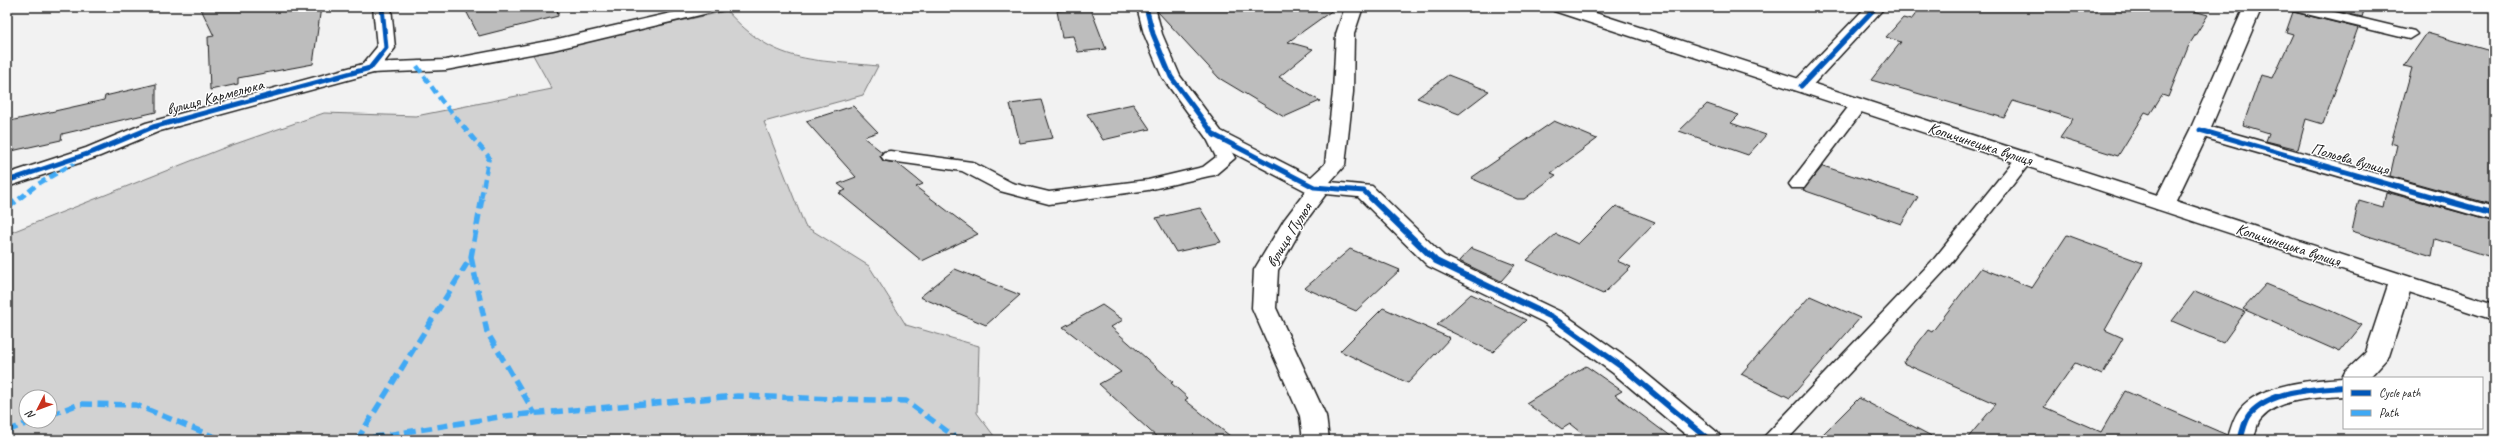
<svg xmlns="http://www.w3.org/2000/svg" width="2501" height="447" font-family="Caveat,sans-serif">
	<rect width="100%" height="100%" fill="#f2f2f2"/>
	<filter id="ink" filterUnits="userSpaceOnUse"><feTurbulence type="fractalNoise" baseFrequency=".025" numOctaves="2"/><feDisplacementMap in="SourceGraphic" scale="8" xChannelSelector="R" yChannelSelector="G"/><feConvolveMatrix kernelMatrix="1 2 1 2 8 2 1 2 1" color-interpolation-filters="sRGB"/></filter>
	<g filter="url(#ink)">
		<path fill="#d2d2d2" stroke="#777" fill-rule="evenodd" d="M 727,11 C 776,65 811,59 878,66 L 863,95 L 764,122 L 805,226 L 869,266 L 906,325 L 979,346 L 977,413 L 997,440 L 7,440 L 7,234 L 221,149 L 324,113 L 416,116 L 552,89 L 532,53 ZM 26,397 L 50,397 L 50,421 L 26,421 Z"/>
		<g fill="#bdbdbd" stroke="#1c1c1c">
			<path d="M 200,7 L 321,7 L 313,64 L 238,78 L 238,84 L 210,90 L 208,37 L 214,36 Z"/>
			<path d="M 464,7 L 557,7 L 558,16 L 479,36 Z"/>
			<path d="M 1069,7 L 1090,7 L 1106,49 L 1078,52 L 1073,36 L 1062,37 L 1057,11 L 1069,10 Z"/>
			<path d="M 1157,7 L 1337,7 L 1288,42 L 1313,49 L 1279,77 L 1320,101 L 1284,117 L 1219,78 L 1158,12 Z"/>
			<path d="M 1921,7 L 2180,7 L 2208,15 L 2189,45 L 2168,97 L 2162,95 L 2150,114 L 2145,112 L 2118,156 L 2060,138 L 2073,119 L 2013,101 L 2004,118 L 1871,80 L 1901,42 L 1886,37 L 1903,18 L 1911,20 Z"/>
			<path d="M 2320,7 L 2365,7 L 2362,17 Z"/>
			<path d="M 2293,12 L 2358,28 L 2323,124 L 2306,119 L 2298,149 L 2266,141 L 2269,133 L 2243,125 L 2261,75 L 2273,78 L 2293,34 L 2286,32 Z"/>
			<path d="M 2427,33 L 2494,52 L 2494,205 L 2390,176 L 2397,145 L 2391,143 L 2412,68 L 2404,66 Z"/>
			<path d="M 1448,75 L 1489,91 L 1459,114 L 1417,98 Z"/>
			<path d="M 156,84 L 156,112 L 62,134 L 61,140 L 7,152 L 7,133 L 10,121 L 104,100 L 105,96 Z"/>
			<path d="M 1041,100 L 1053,138 L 1020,143 L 1010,104 Z"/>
			<path d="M 1133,104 L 1150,129 L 1103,140 L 1087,114 Z"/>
			<path d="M 1707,104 L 1739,115 L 1731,123 L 1766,135 L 1748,155 L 1679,131 Z"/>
			<path d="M 853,106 L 878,132 L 863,137 L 882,152 L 880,156 L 883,161 L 897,163 L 923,184 L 916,187 L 978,234 L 922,261 L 839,193 L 846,190 L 838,184 L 856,177 L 806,121 Z"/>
			<path d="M 1554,121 L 1597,139 L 1551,173 L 1556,175 L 1524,199 L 1517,199 L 1471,178 Z"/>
			<path d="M 1823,166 L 1918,197 L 1901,224 L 1803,190 Z"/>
			<path d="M 2386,192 L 2494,222 L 2494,258 L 2435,239 L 2432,256 L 2352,231 L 2359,200 L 2383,207 Z"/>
			<path d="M 1616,206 L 1655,222 L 1617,261 L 1631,267 L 1603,294 L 1527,260 L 1556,234 L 1578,244 Z"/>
			<path d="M 1200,208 L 1221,242 L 1176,252 L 1156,218 Z"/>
			<path d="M 2067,235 L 2143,263 L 2105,330 L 2123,338 L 2102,375 L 2075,363 L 2044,407 L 2101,432 L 2125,391 L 2227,435 L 2226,440 L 1966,440 L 1996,404 L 1903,363 L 1928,330 L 1932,332 L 1981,268 L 2032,288 Z"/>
			<path d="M 1471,248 L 1515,265 L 1501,281 L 1459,261 Z"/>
			<path d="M 1350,249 L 1400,270 L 1356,311 L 1305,288 Z"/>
			<path d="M 955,269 L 1020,295 L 986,325 L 920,297 Z"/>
			<path d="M 2266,284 L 2329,310 L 2362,325 L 2340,352 L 2243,309 Z"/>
			<path d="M 2195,291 L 2245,312 L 2223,343 L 2172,321 Z"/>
			<path d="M 1471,294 L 1526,320 L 1493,352 L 1437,325 Z"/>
			<path d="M 1810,296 L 1860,318 L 1790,398 L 1741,374 Z"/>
			<path d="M 1102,305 L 1123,320 L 1111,327 L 1173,382 L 1171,383 L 1188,398 L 1185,400 L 1235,440 L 1160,440 L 1099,384 L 1121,372 L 1063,327 Z"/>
			<path d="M 1383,308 L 1450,338 L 1408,383 L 1340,351 Z"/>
			<path d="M 1586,366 L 1622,391 L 1615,395 L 1675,440 L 1590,440 L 1570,424 L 1562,429 L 1526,403 Z"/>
			<path d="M 1859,398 L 1939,440 L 1817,440 Z"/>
		</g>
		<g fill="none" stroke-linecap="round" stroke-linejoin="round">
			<g stroke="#1c1c1c" stroke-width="3">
				<g id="lane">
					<path d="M 697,7 L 723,7 L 721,10 L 553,50 L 446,70 L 370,73 L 362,68 L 370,63 L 446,60 L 553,40 Z"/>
					<path d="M 2288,7 L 2314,7 L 2414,31 L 2417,34 L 2409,39 L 2290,10 Z"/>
					<path d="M 1859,100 L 1865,101 L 1867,105 L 1804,188 L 1792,188 L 1789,184 L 1792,180 L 1853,101 Z"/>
					<path d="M 1214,130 L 1220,131 L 1235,158 L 1215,175 L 1209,176 L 1148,190 L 1049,204 L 1000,191 L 962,171 L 890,161 L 884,160 L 881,156 L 884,152 L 890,151 L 972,162 L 1012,183 L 1049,192 L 1148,180 L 1203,167 L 1216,157 L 1205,135 L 1208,131 Z"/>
					<path d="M 2024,154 L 2030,155 L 2033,159 L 1948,267 L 1787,440 L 1761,440 L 1934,259 L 2018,155 Z"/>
				</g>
			</g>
			<g stroke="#1c1c1c" stroke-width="3">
				<g id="street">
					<path d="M 373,7 L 391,7 L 395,48 L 377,72 L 160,131 L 100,156 L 7,187 L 7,174 L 86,148 L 146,123 L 363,64 L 377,47 Z"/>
					<path d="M 1137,7 L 1155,7 L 1162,34 L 1180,76 L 1221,131 L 1311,177 L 1325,164 L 1333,92 L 1336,34 L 1345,7 L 1363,7 L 1354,34 L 1353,92 L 1345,165 L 1330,182 L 1372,186 L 1444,256 L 1561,312 L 1631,361 L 1718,433 L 1722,440 L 1692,440 L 1613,373 L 1543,322 L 1428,266 L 1358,197 L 1326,194 L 1305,222 L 1278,270 L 1276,308 L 1326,416 L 1329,440 L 1303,440 L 1300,416 L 1252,308 L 1254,270 L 1284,220 L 1306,191 L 1207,139 L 1162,77 L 1144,34 Z"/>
					<path d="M 1866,7 L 1885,7 L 1808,90 L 1794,90 L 1792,86 L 1794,82 Z"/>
					<path d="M 2244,7 L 2262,7 L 2211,127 L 2494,207 L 2494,221 L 2206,138 L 2172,209 L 2164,210 L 2156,209 L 2153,204 L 2190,130 Z"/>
					<path d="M 2401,275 L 2409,277 L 2413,282 L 2389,356 L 2369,378 L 2344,378 L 2344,396 C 2317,398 2280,397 2261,419 C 2256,424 2256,434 2253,440 L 2227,440 C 2231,429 2233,418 2240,409 C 2259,384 2313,380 2342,378 L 2345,372 L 2366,352 L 2389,282 L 2393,277 Z"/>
				</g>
			</g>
			<g stroke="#1c1c1c" stroke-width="3">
				<path id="secondary" d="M 1551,7 L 1577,7 L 2494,304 L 2494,320 L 1554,11 Z"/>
			</g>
			<use href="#lane" fill="#fff" fill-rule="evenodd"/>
			<use href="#street" fill="#fff" fill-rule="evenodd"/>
			<use href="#secondary" fill="#fff" fill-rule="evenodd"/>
			<g stroke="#3fa9f5" stroke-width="4.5" stroke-dasharray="8 4.5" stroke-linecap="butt">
				<path d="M 417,66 L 441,100 L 489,157 L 481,199"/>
				<path d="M 19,199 L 38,184 L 74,163"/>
			</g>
			<g stroke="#3fa9f5" stroke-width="5.5" stroke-dasharray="11 5.5" stroke-linecap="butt">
				<path d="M 7,208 L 20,198"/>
				<path d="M 471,257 L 487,332 L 535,414"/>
				<path d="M 50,415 L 79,404 L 136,405 L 222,440"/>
				<path d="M 7,431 L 33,421"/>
				<path d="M 356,440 L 505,416 L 737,396 L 906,401 L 959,440"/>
				<path d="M 357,440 L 471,257 L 482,198"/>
			</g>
			<g stroke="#fff" stroke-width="7">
				<g id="cycleway-far1">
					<path d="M 1146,7 L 1153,34 L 1171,77 L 1214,135 L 1314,187 L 1364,191 L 1372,199"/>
					<path d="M 1801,86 L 1876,7"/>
					<path d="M 2200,130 L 2440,199"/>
					<path d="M 7,181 L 93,152 L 153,127 L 370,68 L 386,48 L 382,7"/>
				</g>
			</g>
			<g stroke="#fff" stroke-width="9">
				<g id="cycleway">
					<path d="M 1371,198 L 1436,261 L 1552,317 L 1622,367 L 1709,440"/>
					<path d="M 2437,198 L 2494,214"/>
					<path d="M 2240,440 C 2243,432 2244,421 2250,414 C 2272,390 2314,389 2344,387"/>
				</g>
			</g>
			<use href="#cycleway-far1" stroke="#0057b8" stroke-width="5"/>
			<use href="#cycleway" stroke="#0057b8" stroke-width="6"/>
		</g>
	</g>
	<g text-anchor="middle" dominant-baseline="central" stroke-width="3" stroke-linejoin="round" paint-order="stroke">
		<g font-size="16" fill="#1c1c1c" stroke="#fff">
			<text transform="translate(215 97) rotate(-15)">вулиця Кармелюка</text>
			<text transform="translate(1980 144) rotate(18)">Копичинецька вулиця</text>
			<text transform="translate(2350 159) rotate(16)">Польова вулиця</text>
			<text transform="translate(1289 235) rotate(-58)">вулиця Пулюя</text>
			<text transform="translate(2288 245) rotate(18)">Копичинецька вулиця</text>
		</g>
	</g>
	<rect width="2501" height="447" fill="none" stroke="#fff" stroke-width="24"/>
	<rect x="12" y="12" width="2477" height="423" fill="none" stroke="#1c1c1c" stroke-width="1.5" filter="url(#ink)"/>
	<rect x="2343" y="377" width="140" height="52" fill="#ffffff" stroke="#a4a4a4"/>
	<rect x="2351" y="390" width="20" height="6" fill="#0057b8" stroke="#a4a4a4"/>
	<text x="2379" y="397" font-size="12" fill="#1c1c1c">Cycle path</text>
	<rect x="2351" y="410" width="20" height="6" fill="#3fa9f5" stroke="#a4a4a4"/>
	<text x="2379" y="417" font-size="12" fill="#1c1c1c">Path</text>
	<g transform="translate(38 409) rotate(228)"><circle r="19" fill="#ffffff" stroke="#a4a4a4"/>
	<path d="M0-3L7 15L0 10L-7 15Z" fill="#c8321e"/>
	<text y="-6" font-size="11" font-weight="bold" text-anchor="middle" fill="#1c1c1c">N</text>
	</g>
</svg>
